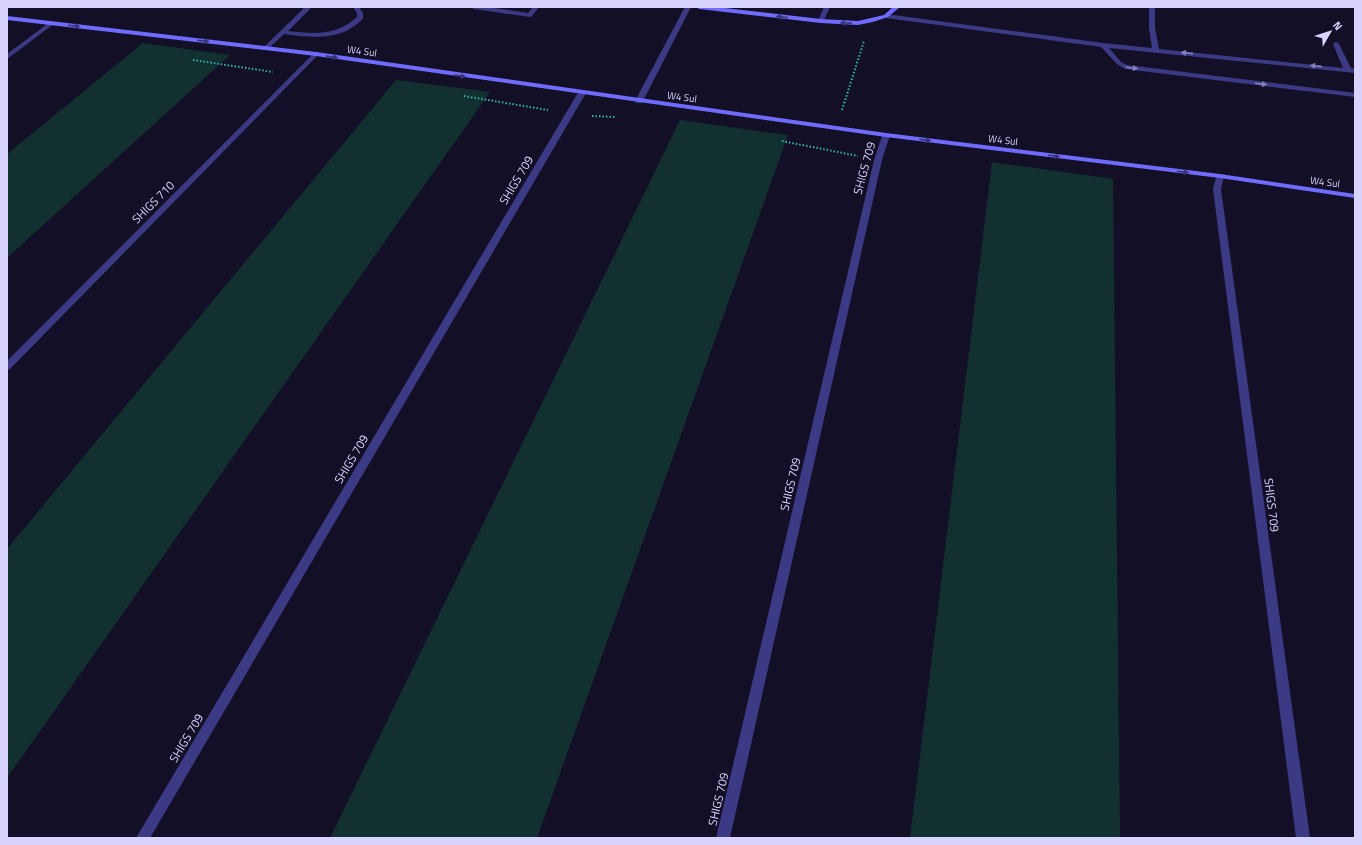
<svg xmlns="http://www.w3.org/2000/svg" width="1362" height="845" font-family="'Titillium Web',sans-serif">
	<rect width="100%" height="100%" fill="#130f26"/>
	<g fill="#12302f">
		<path d="M 143,43 L 230,55 L 7,258 L 7,154 Z"/>
		<path d="M 396,80 L 490,92 L 7,778 L 7,549 Z"/>
		<path d="M 680,120 L 788,135 L 537,838 L 330,838 Z"/>
		<path d="M 992,162 L 1113,179 L 1120,838 L 910,838 Z"/>
	</g>
	<g fill="none" stroke-linecap="round" stroke-linejoin="round">
		<g stroke="#2fb8b0" stroke-width="2" stroke-dasharray="1.5 2" stroke-linecap="butt">
			<path d="M 193,60 L 273,72"/>
			<path d="M 464,96 L 548,110"/>
			<path d="M 842,110 L 864,41"/>
			<path d="M 592,116 L 615,117"/>
			<path d="M 782,141 L 858,156"/>
		</g>
		<g fill="#3d3a85" fill-rule="evenodd">
			<path d="M 305,7 L 312,7 L 288,31 C 313,34 337,36 357,17 L 357,13 L 353,7 L 359,7 L 363,13 L 363,18 C 344,41 312,38 284,34 L 268,49 L 264,49 L 264,47 Z"/>
			<path d="M 471,7 L 488,7 L 528,13 L 533,7 L 539,7 L 532,16 L 530,17 L 474,9 Z"/>
			<path d="M 685,7 L 691,7 L 643,101 L 642,103 L 636,103 L 635,101 Z"/>
			<path d="M 824,7 L 830,7 L 823,22 L 819,22 L 818,21 Z"/>
			<path d="M 1149,7 L 1155,7 L 1155,28 L 1159,49 L 1343,68 L 1333,44 L 1336,42 L 1339,44 L 1351,68 L 1355,69 L 1355,73 L 1109,48 L 1121,62 L 1127,65 L 1355,93 L 1355,97 L 1125,69 L 1117,64 L 1101,47 L 886,18 L 883,16 L 886,14 L 1103,43 L 1152,48 L 1149,28 Z"/>
		</g>
		<g fill="#3d3a85" fill-rule="evenodd">
			<path d="M 50,22 L 55,23 L 7,59 L 7,54 Z"/>
			<path d="M 316,52 L 318,53 L 318,55 L 10,369 L 7,370 L 7,361 L 314,53 Z"/>
			<path d="M 579,91 L 585,91 L 586,93 L 150,838 L 136,838 Z"/>
			<path d="M 883,133 L 886,133 L 890,135 L 882,160 L 730,838 L 716,838 L 874,160 Z"/>
			<path d="M 1217,174 L 1220,174 L 1224,176 L 1221,189 L 1310,838 L 1296,838 L 1213,189 Z"/>
		</g>
		<g fill="#6f6bff" fill-rule="evenodd">
			<path d="M 696,7 L 716,7 L 821,19 L 858,21 L 884,15 L 893,7 L 900,7 L 888,17 L 873,22 L 858,25 L 821,23 L 699,9 Z"/>
			<path d="M 7,16 L 316,52 L 886,133 L 1220,174 L 1355,194 L 1355,198 L 1220,178 L 886,137 L 316,56 L 7,20 Z"/>
		</g>
	</g>
	<defs><path id="oneway-solid" d="M-6-.8H1V-3.2L6.5 0L1 3.2V.8H-6Z"/></defs>
	<g fill="#38347d">
		<use href="#oneway-solid" transform="translate(782 17) rotate(-173)"/>
		<use href="#oneway-solid" transform="translate(846 23) rotate(-179)"/>
		<use href="#oneway-solid" transform="translate(74 26) rotate(7)"/>
		<use href="#oneway-solid" transform="translate(203 41) rotate(7)"/>
		<use href="#oneway-solid" transform="translate(332 57) rotate(8)"/>
		<use href="#oneway-solid" transform="translate(460 76) rotate(8)"/>
		<use href="#oneway-solid" transform="translate(925 140) rotate(7)"/>
		<use href="#oneway-solid" transform="translate(1054 156) rotate(7)"/>
		<use href="#oneway-solid" transform="translate(1183 172) rotate(7)"/>
	</g>
	<g fill="#837fbc">
		<use href="#oneway-solid" transform="translate(1187 53) rotate(-174)"/>
		<use href="#oneway-solid" transform="translate(1316 66) rotate(-174)"/>
		<use href="#oneway-solid" transform="translate(1132 68) rotate(7)"/>
		<use href="#oneway-solid" transform="translate(1261 84) rotate(7)"/>
	</g>
	<g text-anchor="middle" dominant-baseline="central" stroke-width="4" stroke-linejoin="round" paint-order="stroke">
		<g font-size="10" fill="#d9d4ff" stroke="#130f26">
			<text transform="translate(362 51) rotate(8)">W4 Sul</text>
			<text transform="translate(682 97) rotate(8)">W4 Sul</text>
			<text transform="translate(1003 140) rotate(7)">W4 Sul</text>
			<text transform="translate(1325 182) rotate(8)">W4 Sul</text>
		</g>
		<g font-size="12" fill="#d9d4ff" stroke="#130f26">
			<text transform="translate(864 168) rotate(-75)">SHIGS 709</text>
			<text transform="translate(516 180) rotate(-59)">SHIGS 709</text>
			<text transform="translate(153 202) rotate(-45)">SHIGS 710</text>
			<text transform="translate(351 459) rotate(-59)">SHIGS 709</text>
			<text transform="translate(790 484) rotate(-77)">SHIGS 709</text>
			<text transform="translate(1272 505) rotate(83)">SHIGS 709</text>
			<text transform="translate(186 738) rotate(-59)">SHIGS 709</text>
			<text transform="translate(718 799) rotate(-77)">SHIGS 709</text>
		</g>
	</g>
	<rect width="1362" height="845" fill="none" stroke="#d9d4ff" stroke-width="16"/>
	<g transform="translate(1330 32) rotate(51)" stroke="#130f26" stroke-width="3" paint-order="stroke">
	<path d="M0-3L7 15L0 10L-7 15Z" fill="#d9d4ff"/>
	<text y="-6" font-size="11" font-weight="bold" text-anchor="middle" fill="#d9d4ff">N</text>
	</g>
</svg>
